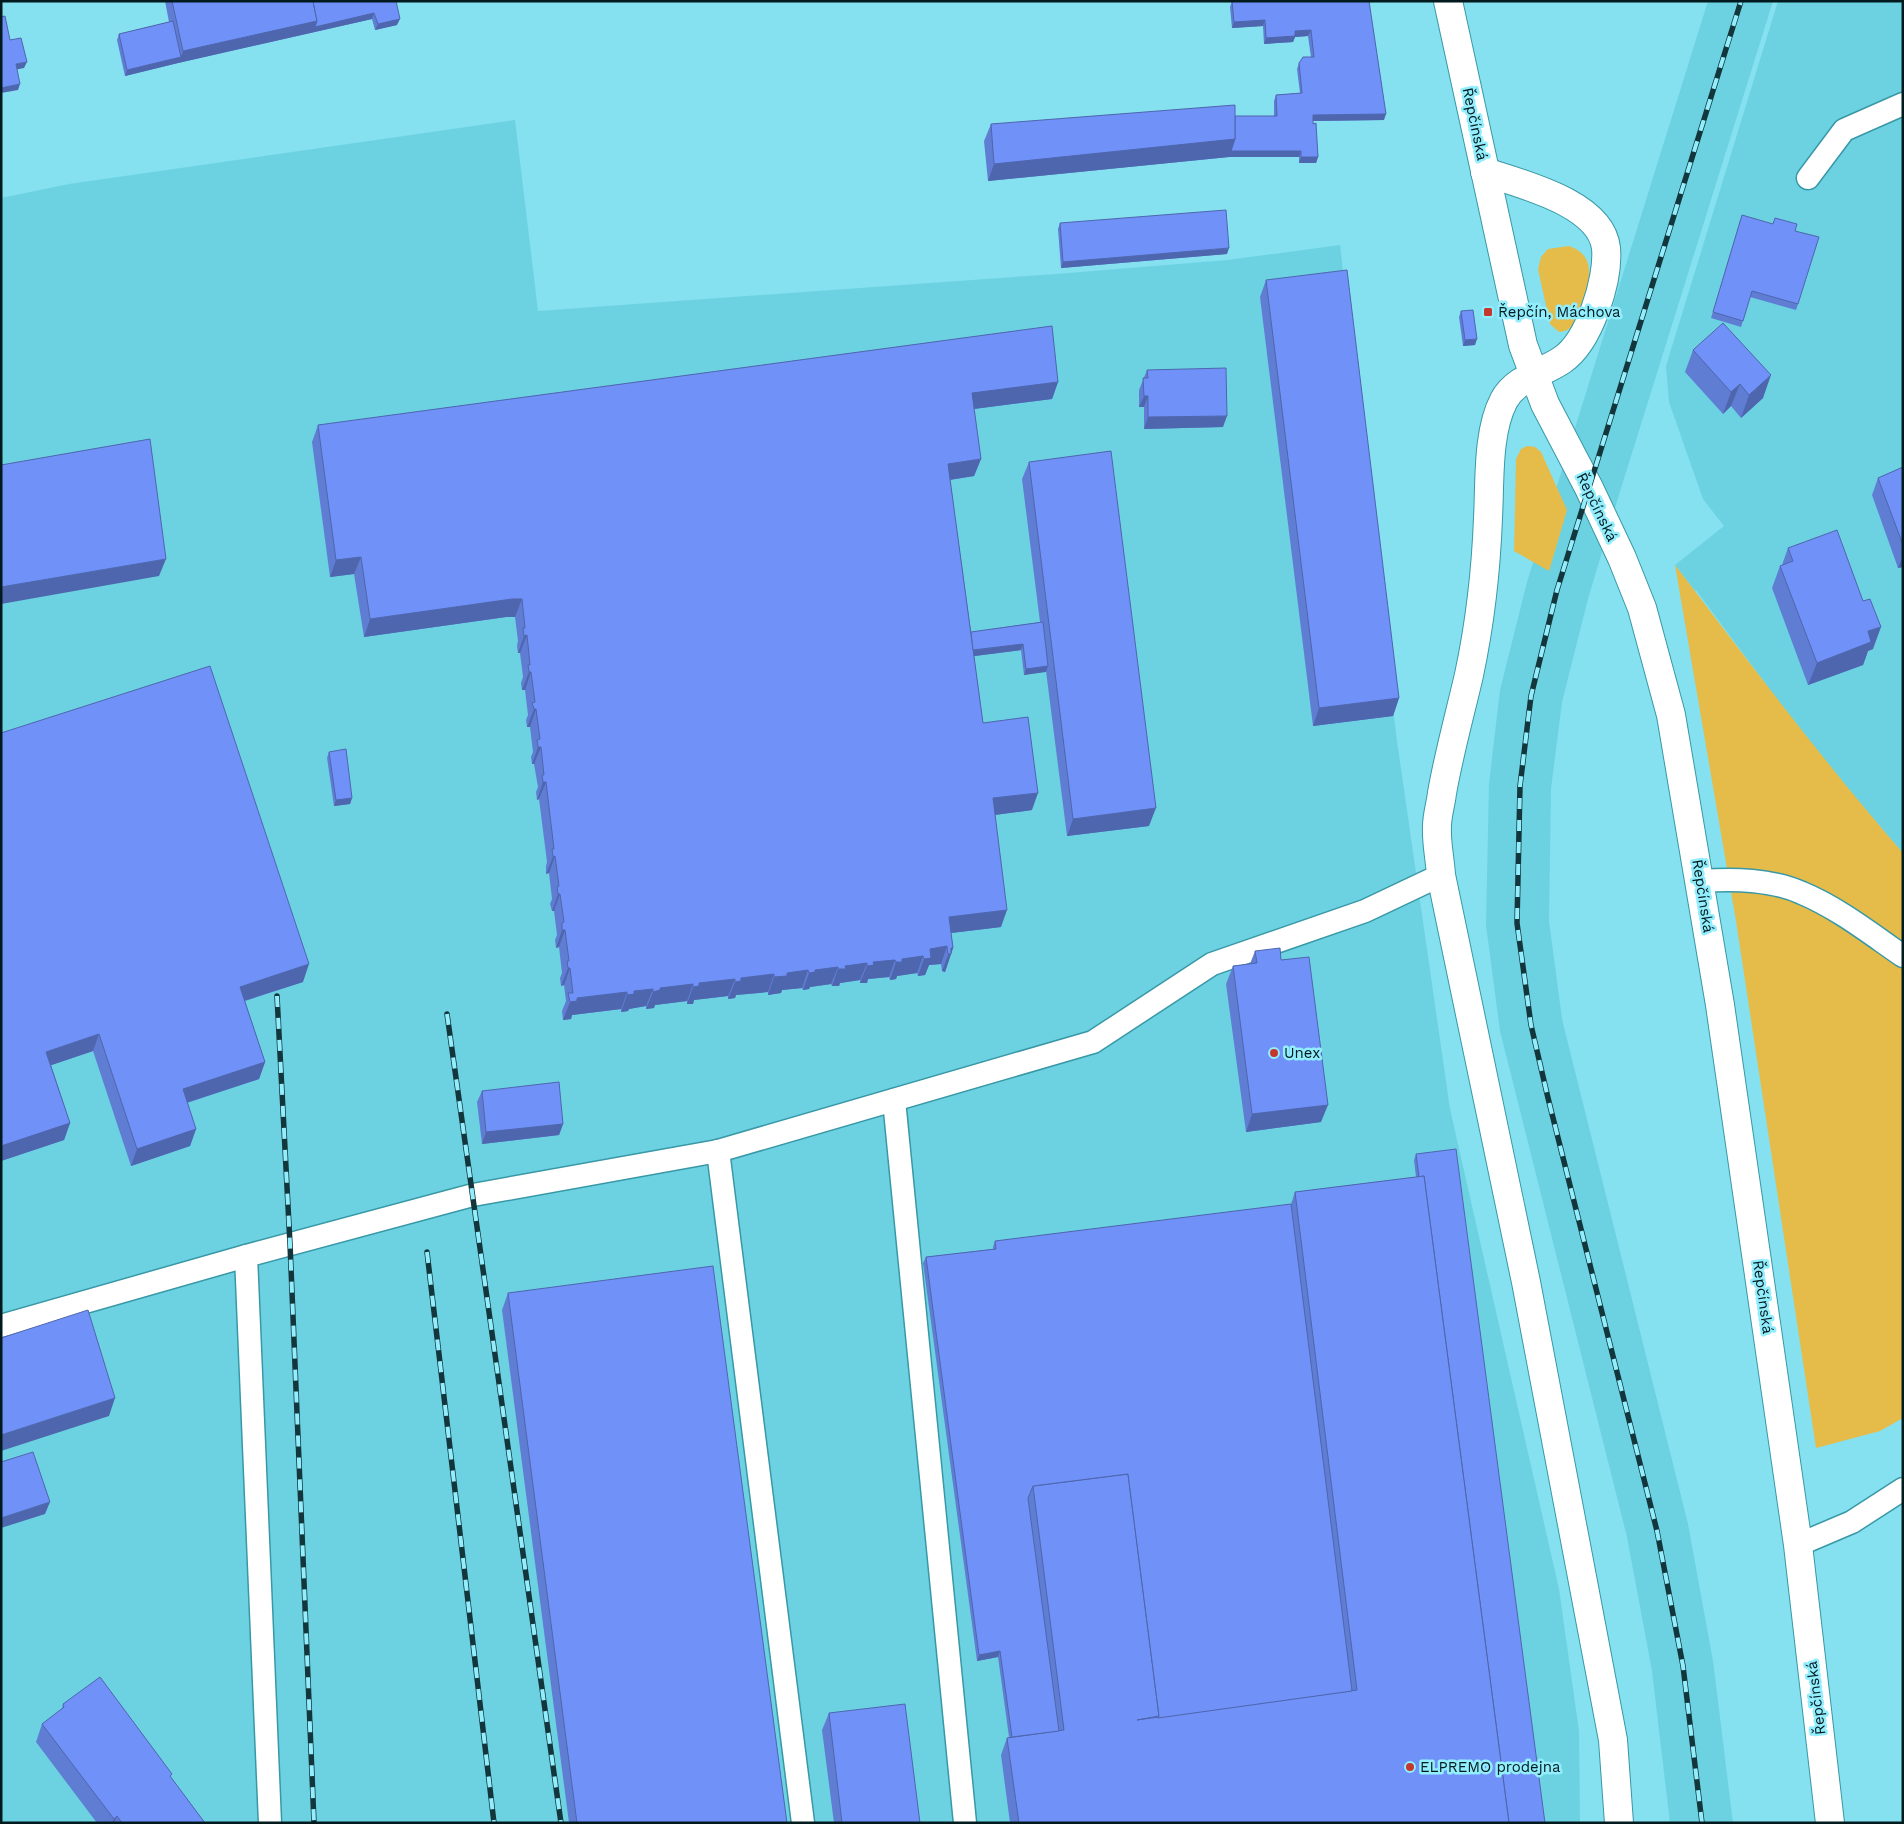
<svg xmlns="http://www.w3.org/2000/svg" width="1904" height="1824" font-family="'Work Sans',sans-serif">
	<rect width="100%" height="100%" fill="#85e0ef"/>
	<g fill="#6cd2e2">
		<path d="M 1708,1 L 1773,1 L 1618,498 L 1588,599 L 1562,702 L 1551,789 L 1549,921 L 1562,1019 L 1688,1524 L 1713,1661 L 1733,1823 L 1670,1823 L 1652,1671 L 1627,1537 L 1500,1031 L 1486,925 L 1489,784 L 1500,690 L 1527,582 Z"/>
		<path d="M 1778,1 L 1903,1 L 1903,853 L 1859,803 L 1794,722 L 1696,590 L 1695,591 L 1675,565 L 1724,526 L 1703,499 L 1669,402 L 1666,366 Z"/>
		<path d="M 515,120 L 538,311 L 1056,274 L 1228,260 L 1340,245 L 1396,734 L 1450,1109 L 1559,1589 L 1579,1731 L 1580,1823 L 1,1823 L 1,198 L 69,184 Z"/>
	</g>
	<g fill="#e5bc4a">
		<path d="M 1569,246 C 1599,256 1589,285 1580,307 C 1578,313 1575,323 1570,328 C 1567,331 1564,331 1559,332 L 1550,324 L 1538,269 L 1541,257 L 1548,249 Z"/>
		<path d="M 1527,446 L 1535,447 L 1541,452 L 1567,510 L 1549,571 L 1514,551 L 1516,459 L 1521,449 Z"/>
		<path d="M 1675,565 C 1749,662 1822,760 1903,853 L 1903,1418 L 1880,1431 L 1816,1448 L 1736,921 Z"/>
	</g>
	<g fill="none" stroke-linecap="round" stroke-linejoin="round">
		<g stroke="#3998a6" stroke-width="25">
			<g id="lane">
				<path d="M 1808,178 L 1844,130 L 1903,104"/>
				<path d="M 1700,881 C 1734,879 1771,879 1802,893 C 1838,908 1871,934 1903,956"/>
				<path d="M 894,1100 L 965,1823"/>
				<path d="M 718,1151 L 803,1823"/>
				<path d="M 1,1326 L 246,1256"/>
				<path d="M 1798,1545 L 1852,1522 L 1903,1489"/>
				<path d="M 270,1823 L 246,1256 L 473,1195 L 718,1151 L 1093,1042 L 1212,964 L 1365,911 L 1441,875"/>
			</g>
		</g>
		<g stroke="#3998a6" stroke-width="30">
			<path id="street" d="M 1485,172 C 1521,184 1601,203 1606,248 C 1609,280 1589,342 1562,360 C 1543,373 1516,378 1504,400 C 1487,432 1490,482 1488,518 C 1486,571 1480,623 1469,675 C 1460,714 1449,753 1442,793 C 1441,803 1437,815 1437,826 C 1436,842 1440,859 1441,875 L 1526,1282 L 1613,1740 L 1619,1823"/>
		</g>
		<g stroke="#3998a6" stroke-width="30">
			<path id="secondary" d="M 1448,1 L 1523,345 L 1545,404 L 1589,488 L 1622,558 L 1642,608 L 1671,715 L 1720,1005 L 1798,1545 L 1830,1823"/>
		</g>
		<use href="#lane" stroke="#fff" stroke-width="22"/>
		<use href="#street" stroke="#fff" stroke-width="28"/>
		<use href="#secondary" stroke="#fff" stroke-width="28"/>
		<g stroke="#13363c" stroke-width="5.5">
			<g id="rail">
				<path d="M 277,996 L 290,1244 L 314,1823"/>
				<path d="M 447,1014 L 561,1823"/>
				<path d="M 427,1252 L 494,1823"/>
				<path d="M 1702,1823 L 1683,1666 L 1657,1531 L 1548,1098 L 1531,1025 L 1517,923 L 1520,786 L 1531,696 L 1557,590 L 1741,1"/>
			</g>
		</g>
		<use href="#rail" stroke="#92edfc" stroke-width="4" stroke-dasharray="11" stroke-linecap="butt"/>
	</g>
	<g fill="#607dd4">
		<path d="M 165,1 L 396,1 L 397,25 L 375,30 L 372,19 L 178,63 L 125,76 L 117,40 L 119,34 L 169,22 Z"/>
		<path d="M 1232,1 L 1369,1 L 1384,120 L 1313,121 L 1318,157 L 1316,163 L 1299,163 L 1299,157 L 1229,157 L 988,181 L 984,141 L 991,124 L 1235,116 L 1274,116 L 1274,101 L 1276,95 L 1300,93 L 1297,69 L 1299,63 L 1311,57 L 1308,36 L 1295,37 L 1293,42 L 1264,44 L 1263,26 L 1232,28 L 1230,7 Z"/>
		<path d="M 1740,221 L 1773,224 L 1795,231 L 1798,304 L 1796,310 L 1750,297 L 1741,327 L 1711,318 Z"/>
		<path d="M 1060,223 L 1227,254 L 1061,268 L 1058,229 Z"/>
		<path d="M 1266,280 L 1399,698 L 1393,716 L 1313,726 L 1260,297 Z"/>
		<path d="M 1461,311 L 1475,345 L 1463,346 L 1459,317 Z"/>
		<path d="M 1693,350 L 1763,398 L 1741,418 L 1731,406 L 1723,414 L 1685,372 Z"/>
		<path d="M 1147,370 L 1223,427 L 1144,429 L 1144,407 L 1139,407 L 1139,390 Z"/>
		<path d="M 1058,382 L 1052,399 L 974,409 L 981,459 L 974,476 L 950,480 L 971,632 L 1040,622 L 1022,479 L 1029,462 L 1149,826 L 1067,836 L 1046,671 L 1024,675 L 1021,650 L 974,656 L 983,723 L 1032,810 L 995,815 L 1001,927 L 951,933 L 953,948 L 945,972 L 942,971 L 941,964 L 929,965 L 925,975 L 918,976 L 917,973 L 897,976 L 896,979 L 890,980 L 889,977 L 868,979 L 867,983 L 860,983 L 860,980 L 840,983 L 839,986 L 832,986 L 831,984 L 810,987 L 809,989 L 803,990 L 802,988 L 782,990 L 781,993 L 768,995 L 768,992 L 736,995 L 735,998 L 728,999 L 728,996 L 694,1000 L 693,1004 L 687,1004 L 687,1001 L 655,1005 L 654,1008 L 646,1009 L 646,1006 L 629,1009 L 628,1011 L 621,1012 L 621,1009 L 572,1015 L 571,1019 L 563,1020 L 562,1011 L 566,1001 L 564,985 L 561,986 L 560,978 L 562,973 L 559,947 L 556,948 L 555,940 L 557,935 L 554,911 L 552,911 L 550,904 L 552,899 L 549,873 L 546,874 L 546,866 L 547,862 L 539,799 L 537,800 L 536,792 L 538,787 L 534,764 L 532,764 L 531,757 L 533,752 L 530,727 L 527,727 L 526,720 L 528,715 L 525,690 L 522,690 L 521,683 L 523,677 L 520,653 L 518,653 L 517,646 L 518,641 L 515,617 L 506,617 L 364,637 L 354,574 L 330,577 L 312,442 L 318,425 Z"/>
		<path d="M 1903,467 L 1903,567 L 1898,568 L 1872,495 L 1878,478 Z"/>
		<path d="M 1788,548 L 1873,649 L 1868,651 L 1863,665 L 1808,685 L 1772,588 L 1780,566 L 1782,565 Z"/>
		<path d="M 1,733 L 303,982 L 245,1001 L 265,1062 L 259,1079 L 187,1103 L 196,1129 L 190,1146 L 131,1166 L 93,1051 L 51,1065 L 70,1123 L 64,1140 L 1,1161 Z"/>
		<path d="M 329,752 L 352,798 L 350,804 L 334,806 L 327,758 Z"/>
		<path d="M 1255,951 L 1281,960 L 1321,1122 L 1246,1132 L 1226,984 L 1233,966 L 1250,964 Z"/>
		<path d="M 482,1091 L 563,1124 L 559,1135 L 482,1144 L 477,1102 Z"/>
		<path d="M 1416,1154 L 1545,1823 L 1010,1823 L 1001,1755 L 1007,1738 L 1009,1737 L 998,1657 L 977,1661 L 923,1263 L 926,1257 L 993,1249 L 993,1247 L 995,1241 L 1291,1204 L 1295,1192 L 1416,1177 L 1414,1160 Z"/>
		<path d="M 508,1293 L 787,1823 L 569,1823 L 502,1310 Z"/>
		<path d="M 63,1704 L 171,1778 L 205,1823 L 97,1823 L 36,1742 L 42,1724 L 62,1709 Z"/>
		<path d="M 829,1713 L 920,1823 L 834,1823 L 822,1730 Z"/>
	</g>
	<g fill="#4e66ad">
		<path d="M 374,13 L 372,19 L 178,63 L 125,76 L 127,70 L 181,57 L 183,51 L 317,21 Z"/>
		<path d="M 400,19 L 397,25 L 375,30 L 378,24 Z"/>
		<path d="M 1265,20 L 1263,26 L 1232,28 L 1234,22 Z"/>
		<path d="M 1311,30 L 1308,36 L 1295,37 L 1293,42 L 1264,44 L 1266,38 L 1295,31 Z"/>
		<path d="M 27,62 L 24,68 L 14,70 L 16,64 Z"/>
		<path d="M 20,84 L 18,90 L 1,93 L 1,88 Z"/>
		<path d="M 1386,114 L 1384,120 L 1311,121 L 1313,115 Z"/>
		<path d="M 1235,139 L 1301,151 L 1299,157 L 1229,157 L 988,181 L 994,164 Z"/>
		<path d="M 1301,157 L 1318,157 L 1316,163 L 1299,163 Z"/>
		<path d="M 1229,248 L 1227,254 L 1061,268 L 1063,262 Z"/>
		<path d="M 1477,339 L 1475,345 L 1463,346 L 1465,340 Z"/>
		<path d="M 1771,375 L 1763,398 L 1741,418 L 1749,395 Z"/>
		<path d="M 1058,382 L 1052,399 L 966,410 L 972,393 Z"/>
		<path d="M 1740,384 L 1731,406 L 1723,414 L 1731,392 Z"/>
		<path d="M 1144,396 L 1148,396 L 1144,407 L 1139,407 Z"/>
		<path d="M 1227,416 L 1223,427 L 1144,429 L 1148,417 Z"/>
		<path d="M 981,459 L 974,476 L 942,481 L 948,464 Z"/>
		<path d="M 1903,556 L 1903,567 L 1898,568 Z"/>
		<path d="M 361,557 L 354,574 L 330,577 L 336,560 Z"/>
		<path d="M 166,559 L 159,576 L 1,604 L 1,587 Z"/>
		<path d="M 512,599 L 522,599 L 515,617 L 506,617 L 364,637 L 370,619 Z"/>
		<path d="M 1881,627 L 1873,649 L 1868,651 L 1863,665 L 1808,685 L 1817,663 L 1868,631 Z"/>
		<path d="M 527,635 L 520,653 L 518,653 L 524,636 Z"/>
		<path d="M 1023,644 L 1021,650 L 967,657 L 969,651 Z"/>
		<path d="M 1048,666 L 1046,672 L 1024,675 L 1026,669 Z"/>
		<path d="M 529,672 L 531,672 L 525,690 L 522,690 Z"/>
		<path d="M 1399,698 L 1393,716 L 1313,726 L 1319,708 Z"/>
		<path d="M 534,709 L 536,709 L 530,727 L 527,727 Z"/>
		<path d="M 538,747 L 541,747 L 534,764 L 532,764 Z"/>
		<path d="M 543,782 L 546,782 L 539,799 L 537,800 Z"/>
		<path d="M 1038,793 L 1032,810 L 987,816 L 993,798 Z"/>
		<path d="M 352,798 L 350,804 L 334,806 L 336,800 Z"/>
		<path d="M 1156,808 L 1149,826 L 1067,836 L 1073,819 Z"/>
		<path d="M 555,856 L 549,873 L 546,874 L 553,857 Z"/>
		<path d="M 558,894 L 560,894 L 554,911 L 552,911 Z"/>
		<path d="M 1007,910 L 1001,927 L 943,934 L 949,917 Z"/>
		<path d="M 562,930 L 565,930 L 559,947 L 556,948 Z"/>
		<path d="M 947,946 L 941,964 L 929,965 L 925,975 L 918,976 L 924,959 L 930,949 Z"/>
		<path d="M 951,948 L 953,948 L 945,972 L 942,971 Z"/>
		<path d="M 923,956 L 917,973 L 897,976 L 896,979 L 890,980 L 896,962 L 902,959 Z"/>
		<path d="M 895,960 L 889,977 L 868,979 L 867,983 L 860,983 L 867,966 L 873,962 Z"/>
		<path d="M 867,963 L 860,980 L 840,983 L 839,986 L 832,986 L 838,969 L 845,966 Z"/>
		<path d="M 309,964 L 303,982 L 234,1004 L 240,987 Z"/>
		<path d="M 838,967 L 831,984 L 810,987 L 809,989 L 803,990 L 809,973 L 815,970 Z"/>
		<path d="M 568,968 L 570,968 L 564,985 L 561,986 Z"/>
		<path d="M 808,970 L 802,988 L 782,990 L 781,993 L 768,995 L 774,977 L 787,973 Z"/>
		<path d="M 774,974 L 768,992 L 736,995 L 735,998 L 728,999 L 735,982 L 741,978 Z"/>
		<path d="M 735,979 L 728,996 L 694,1000 L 693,1004 L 687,1004 L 693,987 L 699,983 Z"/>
		<path d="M 693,984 L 687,1001 L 655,1005 L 654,1008 L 646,1009 L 653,992 L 660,988 Z"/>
		<path d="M 653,989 L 646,1006 L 629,1009 L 628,1011 L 621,1012 L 627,995 L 634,991 Z"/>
		<path d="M 627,992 L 621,1009 L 572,1015 L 571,1019 L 563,1020 L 570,1002 L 577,998 Z"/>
		<path d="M 99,1034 L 93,1051 L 40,1069 L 46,1052 Z"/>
		<path d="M 265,1062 L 259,1079 L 176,1106 L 183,1089 Z"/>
		<path d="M 1328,1105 L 1321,1122 L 1246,1132 L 1252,1114 Z"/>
		<path d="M 70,1123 L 64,1140 L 1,1161 L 1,1146 Z"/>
		<path d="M 563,1124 L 559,1135 L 482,1144 L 486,1132 Z"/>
		<path d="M 196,1129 L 190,1146 L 131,1166 L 137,1149 Z"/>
		<path d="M 115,1398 L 109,1416 L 1,1451 L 1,1435 Z"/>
		<path d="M 50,1502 L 45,1514 L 1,1528 L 1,1518 Z"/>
		<path d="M 1000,1651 L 998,1657 L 977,1661 L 979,1655 Z"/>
		<path d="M 117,1816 L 114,1823 L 112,1823 L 114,1819 Z"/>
	</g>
	<g fill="#7091f7" stroke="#4e66ad">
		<path d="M 172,1 L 313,1 L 317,21 L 183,51 Z"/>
		<path d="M 313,1 L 396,1 L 400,19 L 378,24 L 374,13 L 315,27 L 317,21 Z"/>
		<path d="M 1232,1 L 1369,1 L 1386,114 L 1313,115 L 1313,124 L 1316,123 L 1318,157 L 1301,157 L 1301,151 L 1231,151 L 1235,139 L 1235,116 L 1277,116 L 1276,95 L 1302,93 L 1299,63 L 1303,57 L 1314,57 L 1311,30 L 1295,31 L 1295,36 L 1266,38 L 1265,20 L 1234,22 Z"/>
		<path d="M 5,16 L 10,40 L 21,38 L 27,62 L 16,64 L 20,84 L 1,88 L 1,17 Z"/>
		<path d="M 173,21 L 181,57 L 127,70 L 119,34 Z"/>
		<path d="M 1235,105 L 1235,139 L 994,164 L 991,124 Z"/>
		<path d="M 1226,210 L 1229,248 L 1063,262 L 1060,223 Z"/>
		<path d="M 1742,215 L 1773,224 L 1775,218 L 1797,224 L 1795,231 L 1819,237 L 1798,304 L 1752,291 L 1743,321 L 1713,312 Z"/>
		<path d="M 1347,270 L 1399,698 L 1319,708 L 1266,280 Z"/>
		<path d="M 1473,310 L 1477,339 L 1465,340 L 1461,311 Z"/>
		<path d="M 1723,323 L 1771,375 L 1749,395 L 1740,384 L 1731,392 L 1693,350 Z"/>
		<path d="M 1052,326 L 1058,382 L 972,393 L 981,459 L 948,464 L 983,723 L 1028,717 L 1038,793 L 993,798 L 1007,910 L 949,917 L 953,948 L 951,948 L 951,954 L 948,954 L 947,946 L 930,949 L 931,958 L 924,959 L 923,956 L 902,959 L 902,962 L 896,962 L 895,960 L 873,962 L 874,965 L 867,966 L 867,963 L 845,966 L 846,969 L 838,969 L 838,967 L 815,970 L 815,972 L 809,973 L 808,970 L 787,973 L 787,976 L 774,977 L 774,974 L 741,978 L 741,981 L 735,982 L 735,979 L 699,983 L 699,986 L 693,987 L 693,984 L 660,988 L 660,990 L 653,992 L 653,989 L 634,991 L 634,994 L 627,995 L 627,992 L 577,998 L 577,1001 L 570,1002 L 568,993 L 573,993 L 570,968 L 568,968 L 567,961 L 569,961 L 565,930 L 562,930 L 562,923 L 564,922 L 560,894 L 558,894 L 557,887 L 559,886 L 555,856 L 553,857 L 552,849 L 554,849 L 546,782 L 543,782 L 542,775 L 544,775 L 541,747 L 538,747 L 537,740 L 540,739 L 536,709 L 534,709 L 532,703 L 535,702 L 531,672 L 529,672 L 528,665 L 530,665 L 527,635 L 524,636 L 523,628 L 525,628 L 522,599 L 512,599 L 370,619 L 361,557 L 336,560 L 318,425 Z"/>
		<path d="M 1226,368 L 1227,416 L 1148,417 L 1148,396 L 1144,396 L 1143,378 L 1148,378 L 1147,370 Z"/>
		<path d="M 150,439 L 166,559 L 1,587 L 1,465 Z"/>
		<path d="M 1111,451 L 1156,808 L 1073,819 L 1029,462 Z"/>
		<path d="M 1903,467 L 1903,545 L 1878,478 Z"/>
		<path d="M 1837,530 L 1863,601 L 1870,599 L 1881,627 L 1868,631 L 1871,642 L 1817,663 L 1780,566 L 1793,561 L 1788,548 Z"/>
		<path d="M 1043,622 L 1048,666 L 1026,669 L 1023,644 L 973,650 L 971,632 Z"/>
		<path d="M 210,666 L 309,964 L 240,987 L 265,1062 L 183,1089 L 196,1129 L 137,1149 L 99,1034 L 46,1052 L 70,1123 L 1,1146 L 1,733 Z"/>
		<path d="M 346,749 L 352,798 L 336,800 L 329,752 Z"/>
		<path d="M 1280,948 L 1281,960 L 1309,957 L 1328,1105 L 1252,1114 L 1233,966 L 1257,963 L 1255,951 Z"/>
		<path d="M 559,1082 L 563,1124 L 486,1132 L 482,1091 Z"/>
		<path d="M 1456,1149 L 1545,1823 L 1509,1823 L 1424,1176 L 1419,1177 L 1416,1154 Z"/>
		<path d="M 1424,1176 L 1509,1823 L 1019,1823 L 1007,1738 L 1064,1730 L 1033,1486 L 1128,1474 L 1159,1716 L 1137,1720 L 1357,1690 L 1295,1192 Z"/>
		<path d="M 1291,1204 L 1352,1691 L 1158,1718 L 1159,1716 L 1128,1474 L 1033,1486 L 1028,1498 L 1059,1731 L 1012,1737 L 1000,1651 L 979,1655 L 926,1257 L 996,1249 L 995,1241 Z"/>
		<path d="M 713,1266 L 787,1823 L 577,1823 L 508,1293 Z"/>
		<path d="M 88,1310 L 115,1398 L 1,1435 L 1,1338 Z"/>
		<path d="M 33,1452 L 50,1502 L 1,1518 L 1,1462 Z"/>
		<path d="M 100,1677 L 172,1774 L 170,1776 L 205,1823 L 122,1823 L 117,1816 L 114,1819 L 42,1724 L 64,1707 L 63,1704 Z"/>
		<path d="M 905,1704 L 920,1823 L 842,1823 L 829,1713 Z"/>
	</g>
	<g fill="#c4372c" stroke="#92edfc" stroke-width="2">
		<rect x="1483" y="307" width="10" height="10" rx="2.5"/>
		<circle cx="1274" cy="1053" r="5"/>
		<circle cx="1410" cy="1767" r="5"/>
	</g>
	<g text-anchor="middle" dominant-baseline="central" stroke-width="5" stroke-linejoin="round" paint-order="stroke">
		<g font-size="15" fill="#001a1e" stroke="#92edfc">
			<text transform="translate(1475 124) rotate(78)">Řepčínská</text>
			<text transform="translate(1597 507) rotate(64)">Řepčínská</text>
			<text transform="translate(1703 896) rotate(81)">Řepčínská</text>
			<text transform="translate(1763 1297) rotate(82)">Řepčínská</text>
			<text transform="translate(1816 1698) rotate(-97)">Řepčínská</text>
		</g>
		<g font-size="15" fill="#001a1e" stroke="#92edfc" text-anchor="start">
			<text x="1498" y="312">Řepčín, Máchova</text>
			<text x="1284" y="1053">Unex</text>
			<text x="1420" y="1767">ELPREMO prodejna</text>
		</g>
	</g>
	<rect width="1904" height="1824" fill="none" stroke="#001a1e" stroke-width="5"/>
</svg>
